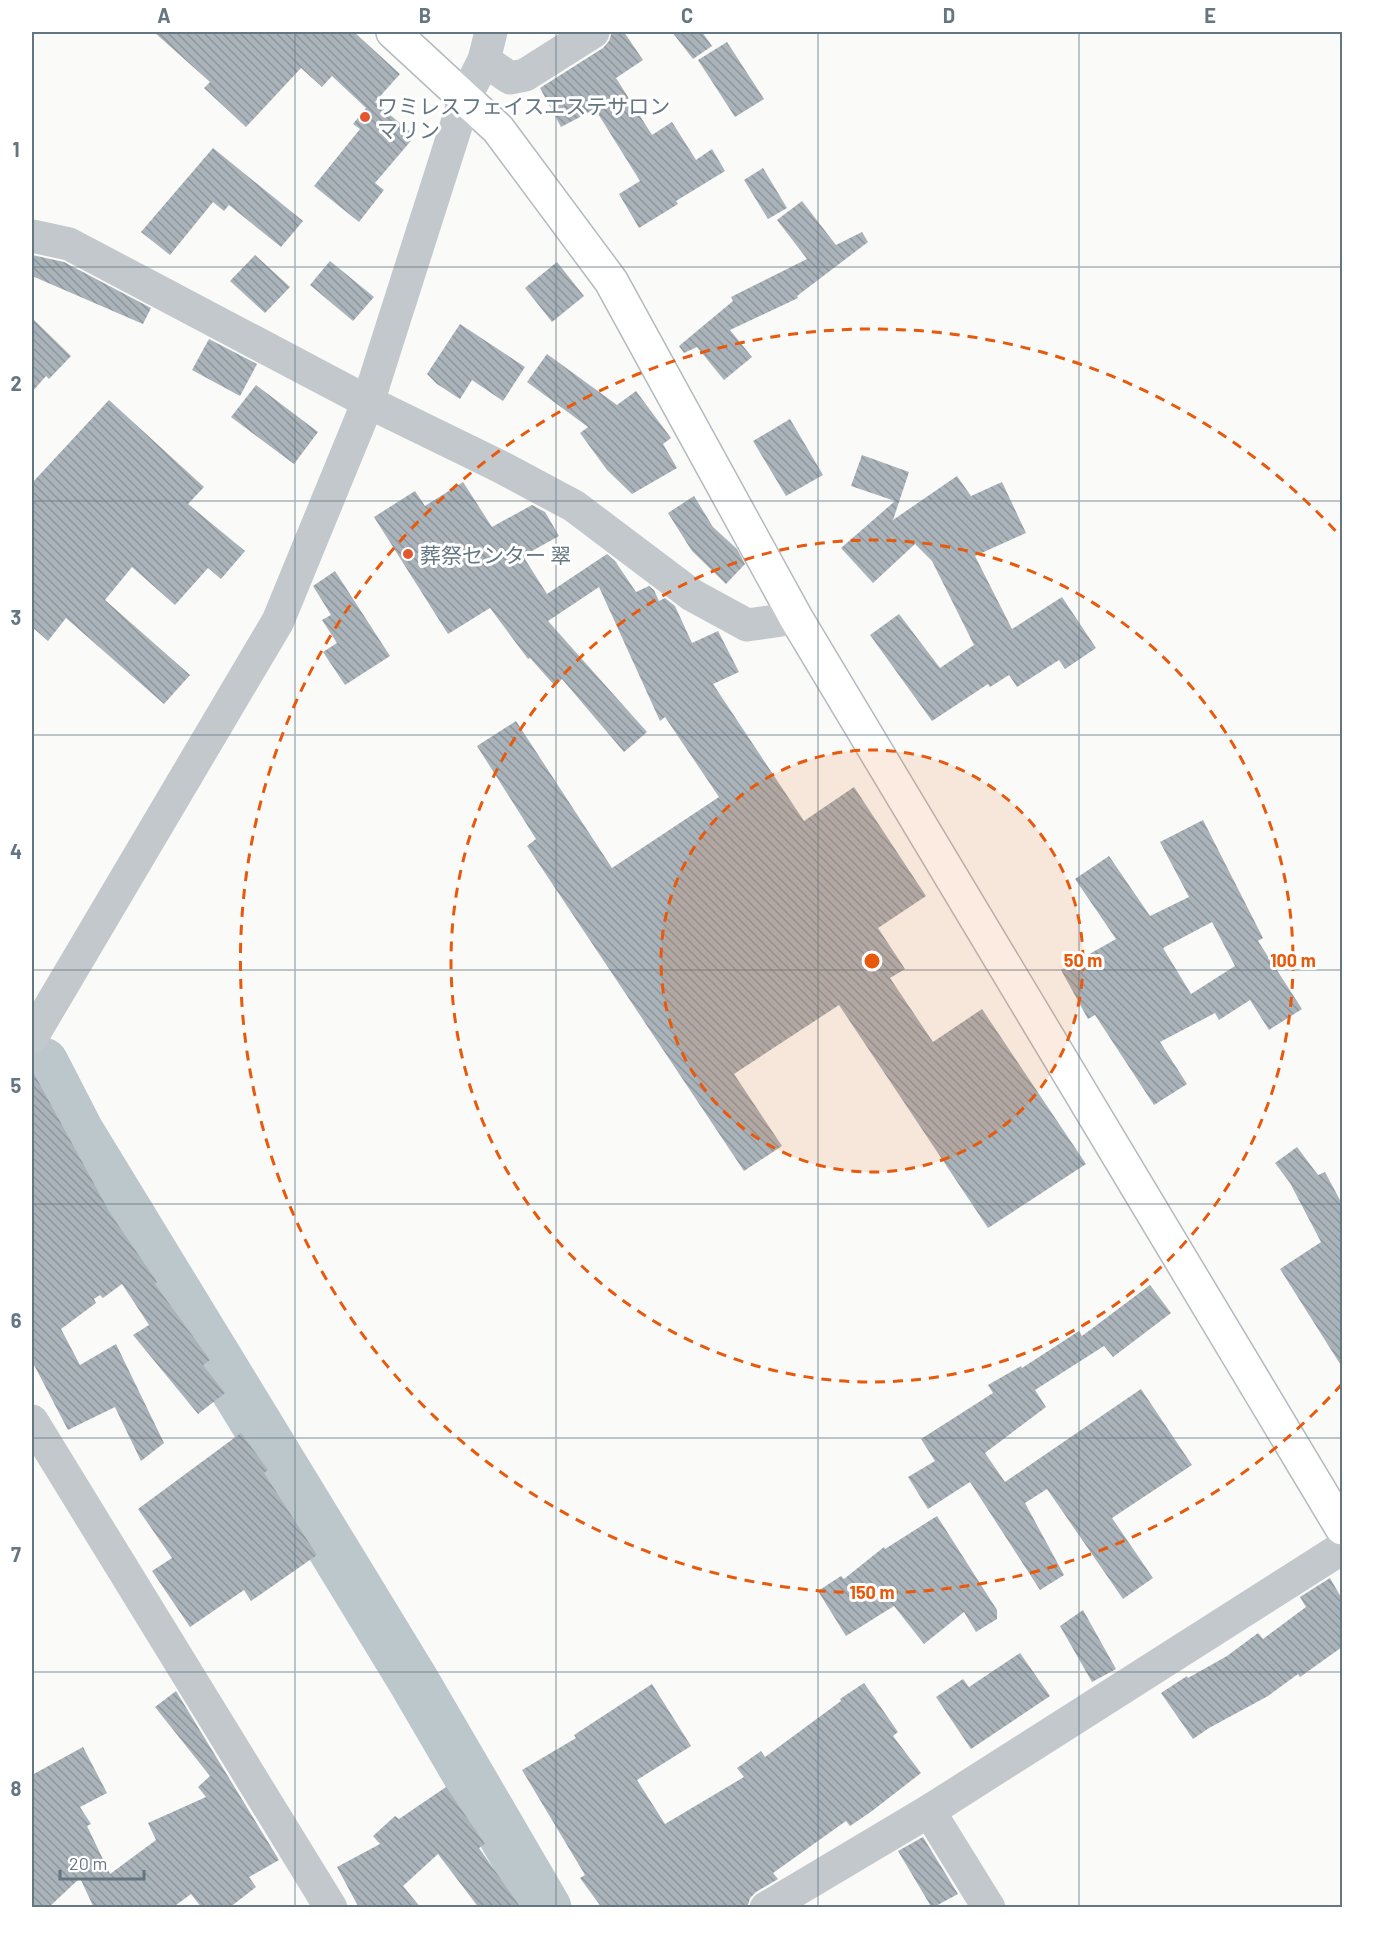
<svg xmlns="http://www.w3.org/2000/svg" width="1374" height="1939" font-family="Barlow,'Noto Sans JP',sans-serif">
	<defs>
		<pattern id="building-back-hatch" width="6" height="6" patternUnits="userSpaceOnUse" patternTransform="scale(1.5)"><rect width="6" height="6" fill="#aab3b9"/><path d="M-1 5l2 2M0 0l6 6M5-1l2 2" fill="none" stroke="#8e969c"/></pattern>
	</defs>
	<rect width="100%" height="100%" fill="#fafaf8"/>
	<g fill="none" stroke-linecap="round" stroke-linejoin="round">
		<path stroke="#bbc7cb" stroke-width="51" d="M 43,1063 L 78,1131 L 413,1680 L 546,1908"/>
	</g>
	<g fill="url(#building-back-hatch)" fill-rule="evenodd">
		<path d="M 154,32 L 354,32 L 400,74 L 375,102 L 415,136 L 375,183 L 384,190 L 359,222 L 314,186 L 360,129 L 353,124 L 366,108 L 332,76 L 322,87 L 301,68 L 246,127 L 204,88 L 210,82 Z"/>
		<path d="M 612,32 L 624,32 L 643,60 L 616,78 L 652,135 L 672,122 L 696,160 L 712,149 L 725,171 L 676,201 L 678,204 L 639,228 L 619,194 L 640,181 L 595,109 L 561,127 L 540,88 L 603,48 L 609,41 Z"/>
		<path d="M 672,32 L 702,32 L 712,46 L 693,59 Z"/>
		<path d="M 727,42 L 764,99 L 735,117 L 698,60 Z"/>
		<path d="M 213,148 L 303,221 L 281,247 L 229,205 L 224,211 L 213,202 L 170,255 L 141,232 Z"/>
		<path d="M 763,168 L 787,208 L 768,219 L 744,180 Z"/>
		<path d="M 802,201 L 836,245 L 862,232 L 868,242 L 797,296 L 798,298 L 730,330 L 752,357 L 724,380 L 697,347 L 684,353 L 679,346 L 733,301 L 731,297 L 807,259 L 777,220 Z"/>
		<path d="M 32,255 L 64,262 L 151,308 L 143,324 L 32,276 Z"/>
		<path d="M 255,255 L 290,287 L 265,313 L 230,281 Z"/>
		<path d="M 330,261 L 374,297 L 353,321 L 310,285 Z"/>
		<path d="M 557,262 L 584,296 L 552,322 L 525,288 Z"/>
		<path d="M 32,318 L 71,356 L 49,379 L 46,376 L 32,392 Z"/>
		<path d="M 460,324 L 525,367 L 503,401 L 472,380 L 460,399 L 437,384 L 427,374 Z"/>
		<path d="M 209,339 L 257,364 L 240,396 L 192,370 Z"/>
		<path d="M 547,354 L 617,405 L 636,391 L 671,438 L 663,444 L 677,468 L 632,494 L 607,470 L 580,433 L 588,427 L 527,382 Z"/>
		<path d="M 256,385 L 318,432 L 294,464 L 231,417 Z"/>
		<path d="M 109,400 L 204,487 L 188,504 L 245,551 L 221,579 L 208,568 L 175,605 L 132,567 L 105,600 L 190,675 L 164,704 L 66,618 L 48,641 L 32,627 L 32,483 Z"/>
		<path d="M 790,419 L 823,475 L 786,496 L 753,441 Z"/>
		<path d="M 862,455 L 909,472 L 893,520 L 957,476 L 971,496 L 1002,482 L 1026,533 L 975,556 L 1012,629 L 1062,597 L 1096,648 L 1065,669 L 1059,660 L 1017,687 L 1009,675 L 990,687 L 988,684 L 932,721 L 870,635 L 899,614 L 940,668 L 974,645 L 932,561 L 915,544 L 873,583 L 841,548 L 895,501 L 851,486 Z"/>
		<path d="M 463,482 L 492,527 L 532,505 L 545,512 L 559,536 L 523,556 L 547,594 L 607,554 L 615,561 L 636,592 L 649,586 L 654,590 L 659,601 L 665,598 L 675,606 L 692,643 L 718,631 L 739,672 L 713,684 L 804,821 L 854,787 L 926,896 L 878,928 L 905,969 L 890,978 L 933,1042 L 982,1009 L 1086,1164 L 988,1228 L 839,1005 L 734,1074 L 782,1146 L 744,1171 L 527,846 L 536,839 L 477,746 L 516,721 L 612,868 L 719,797 L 665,717 L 660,721 L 599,587 L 548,621 L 647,732 L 624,752 L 562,679 L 555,686 L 530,658 L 528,659 L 490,608 L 448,634 L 374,517 L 415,491 L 425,506 Z"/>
		<path d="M 694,496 L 713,527 L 737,549 L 745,564 L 726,584 L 692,551 L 668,513 Z"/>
		<path d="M 335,571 L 390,656 L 345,685 L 323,652 L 337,643 L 322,620 L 331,615 L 313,586 Z"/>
		<path d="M 1203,820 L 1263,938 L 1258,941 L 1302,1009 L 1269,1030 L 1250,1000 L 1219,1020 L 1215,1013 L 1160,1042 L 1187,1084 L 1154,1105 L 1095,1015 L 1088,1019 L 1061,970 L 1116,939 L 1075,879 L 1109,856 L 1150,916 L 1189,897 L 1160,842 ZM 1212,922 L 1235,966 L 1191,994 L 1163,948 Z"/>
		<path d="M 32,1070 L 110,1213 L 157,1282 L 155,1284 L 210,1360 L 203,1365 L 225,1393 L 198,1414 L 133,1335 L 149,1325 L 122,1284 L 103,1298 L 100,1295 L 94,1299 L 96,1303 L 61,1329 L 80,1365 L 116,1344 L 164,1443 L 141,1461 L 115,1407 L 68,1430 L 32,1361 Z"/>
		<path d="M 1297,1147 L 1318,1175 L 1325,1172 L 1342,1204 L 1342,1367 L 1280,1269 L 1321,1242 L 1290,1183 L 1275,1163 Z"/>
		<path d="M 1150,1285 L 1171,1313 L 1113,1357 L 1104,1346 L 1035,1390 L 1046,1407 L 985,1453 L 1005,1482 L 1141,1389 L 1192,1465 L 1112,1518 L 1153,1578 L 1123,1599 L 1047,1489 L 1025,1503 L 1064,1575 L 1040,1590 L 970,1482 L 928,1509 L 908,1477 L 935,1461 L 921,1439 L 993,1393 L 988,1385 L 1021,1366 L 1022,1368 L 1079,1331 L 1082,1336 Z"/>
		<path d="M 241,1433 L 268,1470 L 264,1473 L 317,1555 L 251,1601 L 244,1590 L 190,1627 L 152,1571 L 172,1558 L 138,1509 Z"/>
		<path d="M 937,1516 L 997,1610 L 997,1619 L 976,1632 L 964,1612 L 924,1644 L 894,1606 L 846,1636 L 818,1591 L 841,1576 L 844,1579 L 884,1547 L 885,1549 Z"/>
		<path d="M 1330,1578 L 1342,1599 L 1342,1647 L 1300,1677 L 1298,1674 L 1268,1696 L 1209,1728 L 1193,1739 L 1161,1693 L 1187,1676 L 1188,1678 L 1227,1656 L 1258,1633 L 1263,1639 L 1306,1607 L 1300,1597 Z"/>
		<path d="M 1083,1610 L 1116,1669 L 1092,1682 L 1060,1626 Z"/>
		<path d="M 1020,1653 L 1050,1696 L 971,1749 L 936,1697 L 963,1679 L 969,1687 Z"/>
		<path d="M 864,1683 L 898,1732 L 893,1736 L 921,1773 L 872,1811 L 850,1826 L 846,1821 L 773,1873 L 778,1879 L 756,1892 L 750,1898 L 747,1908 L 602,1908 L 580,1878 L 585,1875 L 522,1770 L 576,1738 L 574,1735 L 652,1684 L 691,1746 L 637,1780 L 665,1824 L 744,1777 L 737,1768 L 761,1751 L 765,1757 L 841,1701 L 840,1699 Z"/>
		<path d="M 176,1691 L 279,1860 L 249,1877 L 256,1887 L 229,1908 L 202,1908 L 191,1894 L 172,1908 L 94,1908 L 80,1878 L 48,1908 L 32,1908 L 32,1775 L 83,1747 L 107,1793 L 80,1807 L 91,1824 L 87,1826 L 110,1874 L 156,1840 L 148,1823 L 206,1797 L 198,1787 L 210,1776 L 155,1707 Z"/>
		<path d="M 446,1787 L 485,1844 L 479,1848 L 521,1908 L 479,1908 L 438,1854 L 403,1886 L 421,1908 L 359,1908 L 337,1867 L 380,1844 L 373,1836 L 395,1816 L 399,1819 Z"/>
		<path d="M 923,1837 L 958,1894 L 932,1908 L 898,1851 Z"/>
	</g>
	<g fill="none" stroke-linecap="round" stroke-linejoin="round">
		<g stroke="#b3babf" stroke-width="36">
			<path id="secondary" d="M 393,32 L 498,129 L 611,281 L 796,618 L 1342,1528"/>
		</g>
		<g stroke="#c3c8cc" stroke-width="33">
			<path d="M 484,60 L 510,78 L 525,75 L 593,32"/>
			<path d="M 32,236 L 69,244 L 368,402 L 499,466 L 574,506 L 692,595 L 747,625 L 796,618"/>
			<path d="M 32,1037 L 278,621 L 368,402 L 465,98 L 484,60 L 491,32"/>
			<path d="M 32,1421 L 331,1908"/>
			<path d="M 929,1811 L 989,1908"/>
			<path d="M 766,1908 L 929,1811 L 1342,1548"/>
		</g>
		<use href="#secondary" stroke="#fff" stroke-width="33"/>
	</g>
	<path fill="none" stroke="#657683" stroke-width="1.5" stroke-opacity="0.55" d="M 295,32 L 295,1908M 556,32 L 556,1908M 818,32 L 818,1908M 1079,32 L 1079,1908M 32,267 L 1342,267M 32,501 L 1342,501M 32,735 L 1342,735M 32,970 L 1342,970M 32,1204 L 1342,1204M 32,1438 L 1342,1438M 32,1672 L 1342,1672"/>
	<circle cx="872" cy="961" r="211" fill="#e8590c" fill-opacity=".12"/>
	<g fill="none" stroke="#e8590c" stroke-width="3" stroke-dasharray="10 8">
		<circle cx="872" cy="961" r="211"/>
		<circle cx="872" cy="961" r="421"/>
		<path d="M1342 1384A632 632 0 1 1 1342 538"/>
	</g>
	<g fill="#e4572e" stroke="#fff" stroke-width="2">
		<circle cx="365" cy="117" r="6"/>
		<circle cx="408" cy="554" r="6"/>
	</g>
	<g text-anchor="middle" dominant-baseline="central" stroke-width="6" stroke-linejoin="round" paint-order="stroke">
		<g font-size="21" fill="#657683" stroke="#fff" text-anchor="start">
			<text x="377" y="105">ワミレスフェイスエステサロン<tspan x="377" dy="24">マリン</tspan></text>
			<text x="420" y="554">葬祭センター 翠</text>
		</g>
	</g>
	<circle cx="872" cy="961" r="9" fill="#e8590c" stroke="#fff" stroke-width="3"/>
	<g font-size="18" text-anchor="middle" font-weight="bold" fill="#e8590c" stroke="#fff" stroke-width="6" stroke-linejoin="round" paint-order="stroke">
		<text x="1083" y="967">50 m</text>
		<text x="1293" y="967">100 m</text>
		<text x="872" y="1599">150 m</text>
	</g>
	<rect width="1374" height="1939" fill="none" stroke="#ffffff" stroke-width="66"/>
	<path d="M60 1870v9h84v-9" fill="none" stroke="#657683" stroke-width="3"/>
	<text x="69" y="1870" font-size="18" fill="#657683" stroke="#ffffff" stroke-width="4.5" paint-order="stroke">20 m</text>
	<rect x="33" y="33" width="1308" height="1873" fill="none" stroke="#657683" stroke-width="2"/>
	<g font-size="20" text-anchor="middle" font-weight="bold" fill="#657683">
		<text x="164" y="23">A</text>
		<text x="425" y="23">B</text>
		<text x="687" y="23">C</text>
		<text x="949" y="23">D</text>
		<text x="1210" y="23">E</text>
		<text x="16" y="157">1</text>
		<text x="16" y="391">2</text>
		<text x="16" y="625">3</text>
		<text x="16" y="859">4</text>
		<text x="16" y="1093">5</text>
		<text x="16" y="1328">6</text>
		<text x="16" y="1562">7</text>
		<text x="16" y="1796">8</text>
	</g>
</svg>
